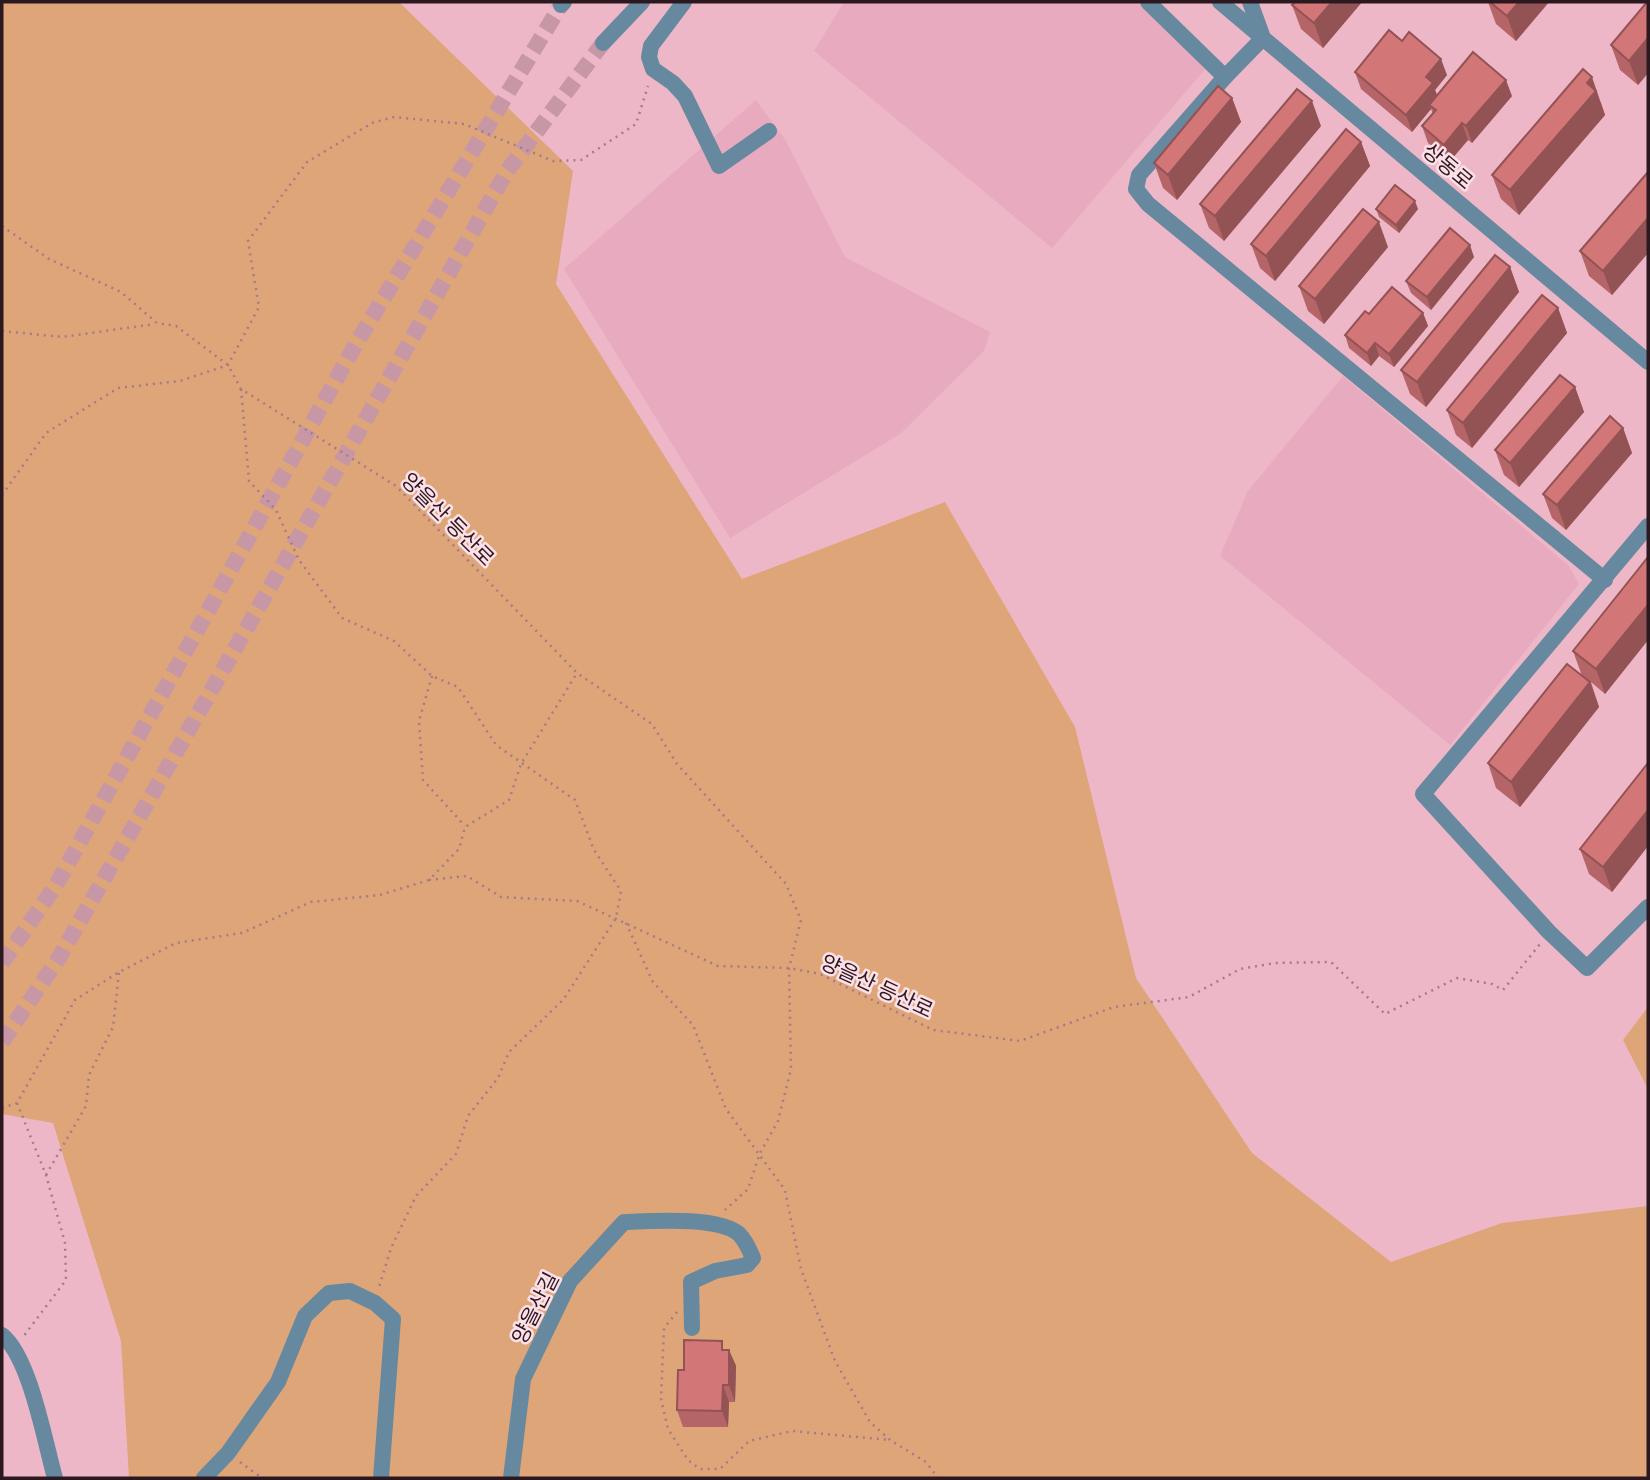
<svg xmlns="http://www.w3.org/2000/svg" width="1650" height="1480" font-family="'Public Sans','Noto Sans KR',sans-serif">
	<rect width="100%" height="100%" fill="#eeb7c7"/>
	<g fill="#e8aabe">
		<path d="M 844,2 L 1137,2 L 1206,68 L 1052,248 L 814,51 Z"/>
		<path d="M 756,100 L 786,141 L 845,257 L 990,332 L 984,351 L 900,434 L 730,538 L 564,269 Z"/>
		<path d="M 1343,376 L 1569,566 L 1579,584 L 1450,745 L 1220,556 L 1248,491 Z"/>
	</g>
	<g fill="#dea579">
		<path d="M 2,2 L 399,2 L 573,171 L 556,284 L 742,579 L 945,502 L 1075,727 L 1136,978 L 1252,1153 L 1391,1262 L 1502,1223 L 1648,1206 L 1648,1478 L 129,1478 L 121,1341 L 53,1123 L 2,1114 Z"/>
		<path d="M 1648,1007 L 1648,1089 L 1623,1040 Z"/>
	</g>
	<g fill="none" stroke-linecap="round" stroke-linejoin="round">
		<g stroke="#c797a5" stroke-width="16" stroke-dasharray="16 8" stroke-linecap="butt">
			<path d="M 2,963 L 56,885 L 357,342 L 561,5"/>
			<path d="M 2,1042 L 60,956 L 507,171 L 603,43"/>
		</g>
		<g stroke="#a57b88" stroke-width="2.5" stroke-dasharray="2 5" stroke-linecap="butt">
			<path d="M 2,226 L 49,259 L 121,292 L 157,323 L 176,326 L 228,365 L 241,389 L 396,486 L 577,673 L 652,724 L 677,764 L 786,884 L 801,920 L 789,968 L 791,1069 L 778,1121 L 760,1153 L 748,1189 L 725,1210"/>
			<path d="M 2,331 L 62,337 L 155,324"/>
			<path d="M 241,389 L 249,481 L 276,510 L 299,560 L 342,618 L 394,641 L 432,676 L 458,687 L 496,745 L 575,800 L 594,850 L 621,891 L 616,918 L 563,1000 L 509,1052 L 498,1078 L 468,1116 L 456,1154 L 416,1196 L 391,1248 L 379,1287"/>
			<path d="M 2,495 L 46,433 L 118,388 L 180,381 L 228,365 L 259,307 L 248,241 L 307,162 L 372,123 L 394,117 L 464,124 L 553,161 L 581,160 L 636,124 L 648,86"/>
			<path d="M 432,676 L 419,721 L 423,780 L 465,826"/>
			<path d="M 429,880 L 467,876 L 501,897 L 577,901 L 718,966 L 789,968 L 820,974 L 933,1030 L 1020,1041 L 1114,1007 L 1189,997 L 1240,969 L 1275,963 L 1331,962 L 1385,1014 L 1457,978 L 1492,984 L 1503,990 L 1540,944"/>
			<path d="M 626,923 L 653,982 L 693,1025 L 726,1109 L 785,1190 L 801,1269 L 835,1361 L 870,1422 L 890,1440 L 926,1462 L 938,1478"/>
			<path d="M 17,1103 L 46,1175 L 65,1243 L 66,1280 L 23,1337"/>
			<path d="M 2,1108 L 17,1103 L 75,1000 L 119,972 L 176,943 L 242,933 L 311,902 L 380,895 L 429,880 L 459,849 L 465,827 L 509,800 L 521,764 L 577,673"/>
			<path d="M 46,1175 L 86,1106 L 89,1075 L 113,1027 L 119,972"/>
			<path d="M 677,1312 L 664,1328 L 661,1399 L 668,1429 L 688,1460 L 700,1469 L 720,1469 L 749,1441 L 792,1431 L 890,1440"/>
			<path d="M 240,1462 L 262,1478"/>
		</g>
		<g stroke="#6789a0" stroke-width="16">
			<path d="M 684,2 L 651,46 L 649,57 L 653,69 L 673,83 L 685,96 L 719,166 L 769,131"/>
			<path d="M 1148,2 L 1225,77"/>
			<path d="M 1220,2 L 1648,362"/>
			<path d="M 1250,2 L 1262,35"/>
			<path d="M 561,5 L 564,2"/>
			<path d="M 1263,38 L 1225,77 L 1139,175 L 1136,189 L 1148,204 L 1605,580"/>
			<path d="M 603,43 L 642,2"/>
			<path d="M 1648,526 L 1423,794 L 1549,932 L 1587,968 L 1648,907"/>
			<path d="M 2,1335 C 30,1357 45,1443 55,1478"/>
			<path d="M 204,1478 L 228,1453 L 278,1382 L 305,1316 L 329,1293 L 350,1291 L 375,1303 L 393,1319 L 381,1478"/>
			<path d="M 511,1478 L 523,1379 L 570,1281 L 624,1222 C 651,1221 719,1216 739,1234 C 746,1241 749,1249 753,1258 L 747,1265 L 715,1271 L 691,1282 L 692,1328"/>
		</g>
	</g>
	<g fill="#b56567">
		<path d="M 1295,2 L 1362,2 L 1323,48 L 1301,29 L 1292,5 Z"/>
		<path d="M 1488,2 L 1549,2 L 1516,41 L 1496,24 Z"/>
		<path d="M 1648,2 L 1648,73 L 1638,85 L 1620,70 L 1611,45 Z"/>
		<path d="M 1355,72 L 1447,75 L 1435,90 L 1437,95 L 1512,96 L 1472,143 L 1468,140 L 1450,161 L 1428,143 L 1422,126 L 1433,114 L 1431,109 L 1412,132 L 1361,89 Z"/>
		<path d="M 1232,98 L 1241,122 L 1177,200 L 1163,188 L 1154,163 Z"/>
		<path d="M 1601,102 L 1601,103 L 1605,115 L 1519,215 L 1501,199 L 1492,175 Z"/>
		<path d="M 1321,126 L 1224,241 L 1209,228 L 1200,204 Z"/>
		<path d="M 1361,142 L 1370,166 L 1275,281 L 1260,268 L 1251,244 Z"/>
		<path d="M 1648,172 L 1648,253 L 1612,295 L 1589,276 L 1580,251 Z"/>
		<path d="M 1376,209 L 1418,209 L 1399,233 L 1379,217 Z"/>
		<path d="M 1388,247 L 1324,324 L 1308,311 L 1299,286 Z"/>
		<path d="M 1474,257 L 1431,310 L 1411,293 L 1406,281 Z"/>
		<path d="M 1510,267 L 1519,292 L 1426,407 L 1410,394 L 1401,370 Z"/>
		<path d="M 1558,308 L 1567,333 L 1472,448 L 1456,435 L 1447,410 Z"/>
		<path d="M 1423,313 L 1428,326 L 1394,367 L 1379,356 L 1371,366 L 1349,348 L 1345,335 L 1369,314 Z"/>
		<path d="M 1575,387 L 1584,412 L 1519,487 L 1504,475 L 1495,450 Z"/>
		<path d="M 1623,428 L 1632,453 L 1566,530 L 1552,518 L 1543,494 Z"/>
		<path d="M 1648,557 L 1648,640 L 1605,694 L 1591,682 L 1599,707 L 1520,807 L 1496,788 L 1488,763 L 1582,676 L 1573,651 Z"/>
		<path d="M 1648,763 L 1648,846 L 1612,892 L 1589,874 L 1580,849 Z"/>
		<path d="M 725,1350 L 729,1350 L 736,1366 L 735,1402 L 729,1402 L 728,1427 L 683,1427 L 677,1410 L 684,1370 Z"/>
	</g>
	<g fill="#935354">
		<path d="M 1332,2 L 1362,2 L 1323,48 L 1314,23 Z"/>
		<path d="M 1519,2 L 1549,2 L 1516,41 L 1507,16 Z"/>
		<path d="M 1648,38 L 1648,73 L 1638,85 L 1629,61 Z"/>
		<path d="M 1441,59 L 1447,75 L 1435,90 L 1439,100 L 1429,105 L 1431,109 L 1412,132 L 1406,115 L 1426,77 Z"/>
		<path d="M 1592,77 L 1605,115 L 1519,215 L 1510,190 Z"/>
		<path d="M 1506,80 L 1512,96 L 1472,143 L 1466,126 Z"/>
		<path d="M 1232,98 L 1241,122 L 1177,200 L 1168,175 Z"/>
		<path d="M 1312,101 L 1321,126 L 1224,241 L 1215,216 Z"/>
		<path d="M 1462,123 L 1468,140 L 1450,161 L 1444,145 Z"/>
		<path d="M 1361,142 L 1370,166 L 1275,281 L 1266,256 Z"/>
		<path d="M 1415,201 L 1418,209 L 1399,233 L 1396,225 Z"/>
		<path d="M 1648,218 L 1648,253 L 1612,295 L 1603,271 Z"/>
		<path d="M 1379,222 L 1388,247 L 1324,324 L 1315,299 Z"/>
		<path d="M 1470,245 L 1474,257 L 1431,310 L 1427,297 Z"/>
		<path d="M 1510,267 L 1519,292 L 1426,407 L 1417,382 Z"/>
		<path d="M 1558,308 L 1567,333 L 1472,448 L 1463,423 Z"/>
		<path d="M 1423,313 L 1428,326 L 1394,367 L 1389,354 Z"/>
		<path d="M 1375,343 L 1379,356 L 1371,366 L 1367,353 Z"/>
		<path d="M 1575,387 L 1584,412 L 1519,487 L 1510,463 Z"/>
		<path d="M 1623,428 L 1632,453 L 1566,530 L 1557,505 Z"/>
		<path d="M 1648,605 L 1648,640 L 1605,694 L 1596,669 Z"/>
		<path d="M 1590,682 L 1599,707 L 1520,807 L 1511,782 Z"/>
		<path d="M 1648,810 L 1648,846 L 1612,892 L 1603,867 Z"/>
		<path d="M 729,1350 L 736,1366 L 735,1402 L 729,1385 Z"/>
		<path d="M 723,1385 L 729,1402 L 728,1427 L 722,1411 Z"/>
	</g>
	<g fill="#d27678" stroke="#935354" stroke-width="2">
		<path d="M 1295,2 L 1332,2 L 1314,23 L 1292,5 Z"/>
		<path d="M 1490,2 L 1519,2 L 1507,16 Z"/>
		<path d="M 1647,2 L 1648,2 L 1648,38 L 1629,61 L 1611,45 Z"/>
		<path d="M 1389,30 L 1402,41 L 1409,32 L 1441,59 L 1426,77 L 1433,83 L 1406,115 L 1355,72 Z"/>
		<path d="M 1473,52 L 1506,80 L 1466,126 L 1462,123 L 1444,145 L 1422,126 L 1436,110 L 1429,105 Z"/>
		<path d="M 1583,69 L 1592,77 L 1587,83 L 1596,91 L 1510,190 L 1492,175 Z"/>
		<path d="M 1218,86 L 1232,98 L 1168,175 L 1154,163 Z"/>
		<path d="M 1297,89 L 1312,101 L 1215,216 L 1200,204 Z"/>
		<path d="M 1346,129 L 1361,142 L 1266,256 L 1251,244 Z"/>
		<path d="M 1648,172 L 1648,218 L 1603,271 L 1580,251 Z"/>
		<path d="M 1395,185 L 1415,201 L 1396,225 L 1376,209 Z"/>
		<path d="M 1363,209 L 1379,222 L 1315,299 L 1299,286 Z"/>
		<path d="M 1450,228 L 1470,245 L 1427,297 L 1406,281 Z"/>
		<path d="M 1495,255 L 1510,267 L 1417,382 L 1401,370 Z"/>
		<path d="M 1392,287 L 1423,313 L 1389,354 L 1375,343 L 1367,353 L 1345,335 L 1365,311 L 1369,314 Z"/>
		<path d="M 1542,295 L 1558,308 L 1463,423 L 1447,410 Z"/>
		<path d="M 1560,375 L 1575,387 L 1510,463 L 1495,450 Z"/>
		<path d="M 1610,416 L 1623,428 L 1557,505 L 1543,494 Z"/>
		<path d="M 1648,557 L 1648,605 L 1596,669 L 1573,651 Z"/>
		<path d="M 1567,664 L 1590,682 L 1511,782 L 1488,763 Z"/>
		<path d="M 1648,763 L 1648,810 L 1603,867 L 1580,849 Z"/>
		<path d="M 684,1340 L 722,1341 L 722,1350 L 729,1350 L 729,1385 L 723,1385 L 722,1411 L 677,1410 L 678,1370 L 684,1370 Z"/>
	</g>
	<g text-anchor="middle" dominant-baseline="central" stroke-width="5" stroke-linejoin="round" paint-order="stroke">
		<g font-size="21" fill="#2c181f" stroke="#fde0e8">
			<text transform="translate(1448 166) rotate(40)">상동로</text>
			<text transform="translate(448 519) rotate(45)">양을산 등산로</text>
			<text transform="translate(877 986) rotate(25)">양을산 등산로</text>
			<text transform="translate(535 1308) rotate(-63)">양을산길</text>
		</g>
	</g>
	<rect width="1650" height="1480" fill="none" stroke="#2c181f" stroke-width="7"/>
</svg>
